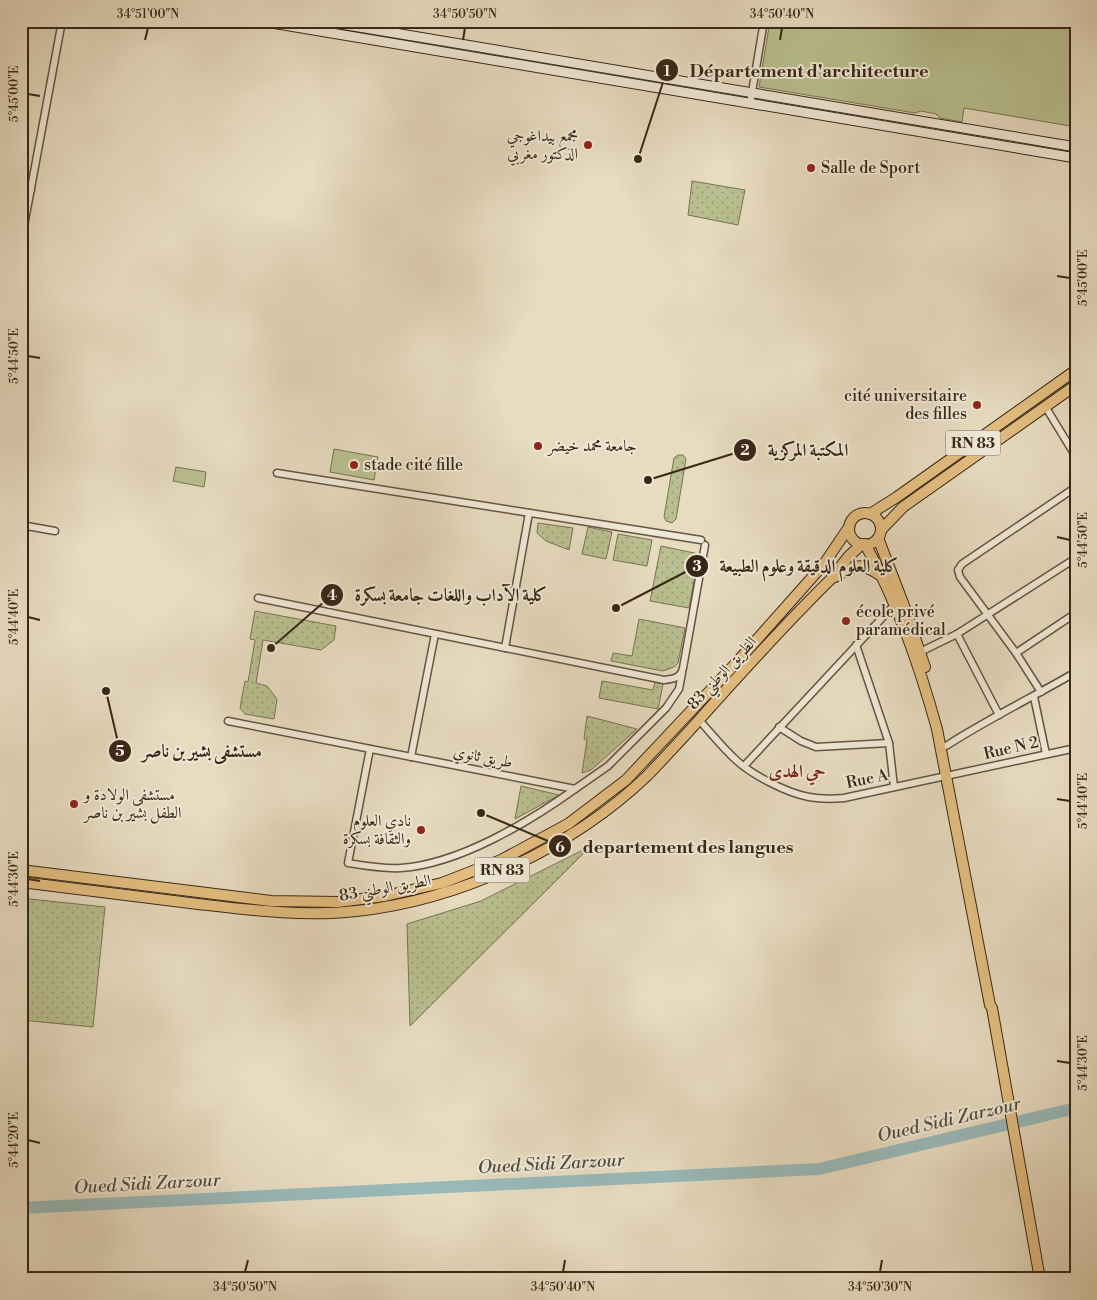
<svg xmlns="http://www.w3.org/2000/svg" width="1097" height="1300" font-family="'Libre Bodoni',Amiri,serif">
	<defs>
		<pattern id="grass-dots" width="8" height="8" patternUnits="userSpaceOnUse" patternTransform="scale(1.25)"><rect width="8" height="8" fill="#b9bf90"/><path d="M2 2h.1M6 6h.1" fill="none" stroke="#979b75" stroke-width="1.8" stroke-linecap="round"/></pattern>
	</defs>
	<rect width="100%" height="100%" fill="#e7dbc0"/>
	<filter id="stains"><feTurbulence type="fractalNoise" baseFrequency=".004" numOctaves="4"/><feColorMatrix values="0 0 0 0 .2 0 0 0 0 .09 0 0 0 0 .02 0 0 0 .5 -.17"/></filter>
	<radialGradient id="worn" r=".72"><stop offset=".6" stop-color="#630" stop-opacity="0"/><stop offset="1" stop-color="#630" stop-opacity=".3"/></radialGradient>
	<g fill="url(#grass-dots)" stroke="#787353">
		<path d="M 692,181 L 745,190 L 738,225 L 688,215 Z"/>
		<path d="M 678,455 L 683,455 L 686,459 L 676,519 L 672,523 L 666,521 L 664,517 L 674,458 Z"/>
		<path d="M 538,523 L 573,528 L 569,550 L 546,541 L 537,533 Z"/>
		<path d="M 588,527 L 612,532 L 606,559 L 582,554 Z"/>
		<path d="M 618,534 L 652,540 L 647,566 L 613,560 Z"/>
		<path d="M 661,546 L 699,554 L 689,608 L 650,601 Z"/>
		<path d="M 255,611 L 336,626 L 334,640 L 321,650 L 263,640 L 256,683 L 267,686 L 277,699 L 274,719 L 245,714 L 240,708 L 245,681 L 248,682 L 255,640 L 250,639 Z"/>
		<path d="M 639,619 L 685,628 L 678,663 L 674,667 L 663,671 L 611,661 L 613,653 L 632,656 Z"/>
		<path d="M 602,681 L 653,690 L 655,682 L 663,684 L 658,709 L 599,698 Z"/>
		<path d="M 587,716 L 637,729 L 591,770 L 582,773 L 587,740 L 584,739 Z"/>
		<path d="M 521,786 L 559,795 L 515,819 Z"/>
		<path d="M 591,846 L 410,1026 L 407,924 L 481,901 Z"/>
		<path d="M 21,898 L 105,907 L 93,1027 L 21,1020 Z"/>
	</g>
	<g fill="#b9bf90" stroke="#787353">
		<path d="M 770,21 L 1076,21 L 1076,127 L 964,108 L 962,122 L 940,118 L 936,114 L 921,111 L 915,113 L 759,87 Z"/>
		<path d="M 334,449 L 378,457 L 374,480 L 330,472 Z"/>
		<path d="M 176,467 L 206,472 L 204,487 L 173,481 Z"/>
	</g>
	<g fill="none" stroke-linecap="round" stroke-linejoin="round">
		<path stroke="#98b9b9" stroke-width="12" d="M 21,1208 L 819,1169 L 1076,1108"/>
		<g stroke="#645440" stroke-width="9">
			<g id="minor">
				<path d="M 750,104 L 764,21"/>
				<path d="M 21,188 L 31,190"/>
				<path d="M 21,242 L 62,21"/>
				<path d="M 1045,406 L 1076,457"/>
				<path d="M 277,473 L 701,540"/>
				<path d="M 21,525 L 55,531"/>
				<path d="M 258,598 L 664,680 C 673,679 681,678 683,668 L 705,545"/>
				<path d="M 957,634 L 999,715"/>
				<path d="M 856,645 L 889,743 L 894,787"/>
				<path d="M 505,648 L 529,513"/>
				<path d="M 920,652 L 957,634 L 1076,558"/>
				<path d="M 1016,653 L 1076,613"/>
				<path d="M 1041,692 L 1016,653 L 960,577 L 958,570 L 962,564 L 1076,487"/>
				<path d="M 1034,697 L 1046,754"/>
				<path d="M 699,720 C 711,733 723,748 736,760 C 752,775 787,793 809,797 C 820,799 832,799 844,798 L 1076,748"/>
				<path d="M 228,721 L 575,789 L 608,766 L 666,708 L 679,689 L 682,673"/>
				<path d="M 779,727 L 801,741 L 816,747 L 889,743"/>
				<path d="M 946,746 C 988,719 1033,697 1076,672"/>
				<path d="M 370,749 L 348,863 C 366,866 383,869 401,868 C 459,864 529,822 575,789"/>
				<path d="M 411,757 L 435,634"/>
				<path d="M 744,766 L 895,604"/>
			</g>
		</g>
		<g stroke="#382716" stroke-width="11">
			<g id="secondary">
				<path d="M 260,21 L 1076,158"/>
				<path d="M 323,21 L 1076,147"/>
			</g>
		</g>
		<g stroke="#382716" stroke-width="12">
			<g id="primary">
				<path d="M 878,538 L 903,603 L 925,667"/>
				<path d="M 865,544 C 898,604 919,664 937,729 L 990,1005 L 992,1008 L 1040,1279"/>
			</g>
		</g>
		<g stroke="#382716" stroke-width="12">
			<g id="trunk">
				<circle cx="865" cy="529" r="16"/>
				<path d="M 870,514 L 897,497 L 1076,370"/>
				<path d="M 881,530 L 903,507 L 1076,385"/>
				<path d="M 835,577 C 858,563 862,562 884,578"/>
				<path d="M 21,870 L 271,901 L 338,902 L 385,896 L 442,883 L 501,860 L 568,824 L 626,780 L 737,662 L 824,564 L 849,527"/>
				<path d="M 21,882 C 80,889 139,897 198,904 C 250,910 303,917 356,911 C 460,900 572,848 648,775 C 665,757 682,739 699,720 C 741,673 784,625 830,580 L 848,557 L 862,544"/>
			</g>
		</g>
		<use href="#minor" stroke="#efe8d6" stroke-width="6"/>
		<use href="#secondary" stroke="#efe8d6" stroke-width="9"/>
		<use href="#primary" stroke="#e4be80" stroke-width="10"/>
		<use href="#trunk" stroke="#e4be80" stroke-width="10"/>
	</g>
	<path fill="none" stroke="#382716" stroke-width="2" d="M 145,40 L 148,28M 463,40 L 465,28M 780,40 L 782,28M 28,94 L 40,96M 1057,276 L 1070,278M 28,356 L 40,358M 1057,537 L 1070,540M 28,617 L 40,620M 1057,799 L 1070,801M 28,879 L 40,881M 1057,1061 L 1070,1063M 28,1140 L 40,1143M 245,1272 L 248,1260M 563,1272 L 565,1260M 880,1272 L 882,1260"/>
	<g fill="#8f2418" stroke="#efe8d6" stroke-width="2">
		<circle cx="588" cy="145" r="5"/>
		<circle cx="811" cy="168" r="5"/>
		<circle cx="977" cy="405" r="5"/>
		<circle cx="538" cy="446" r="5"/>
		<circle cx="354" cy="465" r="5"/>
		<circle cx="846" cy="621" r="5"/>
		<circle cx="74" cy="804" r="5"/>
		<circle cx="421" cy="830" r="5"/>
	</g>
	<g text-anchor="middle" dominant-baseline="central" stroke-width="4" stroke-linejoin="round" paint-order="stroke">
		<g fill="#efe8d6" stroke="#6f6150" stroke-width="1">
			<rect x="945.5" y="430.5" width="55" height="25" rx="4"/>
			<rect x="474.5" y="857.5" width="55" height="25" rx="4"/>
		</g>
		<g font-size="15" font-weight="bold" fill="#382716">
			<text x="973" y="443">RN 83</text>
			<text x="502" y="870">RN 83</text>
		</g>
		<g font-size="16" fill="#382716" stroke="#efe8d6" text-anchor="start">
			<text x="578" y="136" text-anchor="end">مجمع بيداغوجي<tspan x="578" dy="18">الدكتور مغربي</tspan></text>
			<text x="821" y="168">Salle de Sport</text>
			<text x="967" y="396" text-anchor="end">cité universitaire<tspan x="967" dy="18">des filles</tspan></text>
			<text x="548" y="446">جامعة محمد خيضر</text>
			<text x="364" y="465">stade cité fille</text>
			<text x="856" y="612">école privé<tspan x="856" dy="18">paramédical</tspan></text>
			<text x="84" y="795">مستشفى الولادة و<tspan x="84" dy="18">الطفل بشير بن ناصر</tspan></text>
			<text x="411" y="821" text-anchor="end">نادي العلوم<tspan x="411" dy="18">والثقافة بسكرة</tspan></text>
		</g>
		<g font-size="16" fill="#382716" stroke="#efe8d6">
			<text transform="translate(722 673) rotate(-47)">الطريق الوطني 83</text>
			<text transform="translate(1011 748) rotate(-13)">Rue N 2</text>
			<text transform="translate(483 757) rotate(11)">طريق ثانوي</text>
			<text transform="translate(867 779) rotate(-12)">Rue A</text>
			<text transform="translate(385 888) rotate(-10)">الطريق الوطني 83</text>
		</g>
		<g font-size="18" font-weight="bold" fill="#7a1f14" stroke="#efe8d6">
			<text x="797" y="771">حي الهدى</text>
		</g>
		<g font-size="18" font-style="italic" fill="#504c3f" stroke="#efe8d6">
			<text transform="translate(949 1120) rotate(-13)">Oued Sidi Zarzour</text>
			<text transform="translate(551 1164) rotate(-3)">Oued Sidi Zarzour</text>
			<text transform="translate(147 1184) rotate(-3)">Oued Sidi Zarzour</text>
		</g>
	</g>
	<path fill="none" stroke="#382716" stroke-width="2" d="M638 159L667 70M648 480L745 450M616 608L697 566M271 648L332 595M106 691L120 751M481 813L560 846"/>
	<g fill="#382716" stroke="#efe8d6" stroke-width="2">
		<circle cx="638" cy="159" r="5"/>
		<circle cx="648" cy="480" r="5"/>
		<circle cx="616" cy="608" r="5"/>
		<circle cx="271" cy="648" r="5"/>
		<circle cx="106" cy="691" r="5"/>
		<circle cx="481" cy="813" r="5"/>
		<circle cx="667" cy="70" r="12"/>
		<circle cx="745" cy="450" r="12"/>
		<circle cx="697" cy="566" r="12"/>
		<circle cx="332" cy="595" r="12"/>
		<circle cx="120" cy="751" r="12"/>
		<circle cx="560" cy="846" r="12"/>
	</g>
	<g font-size="15" text-anchor="middle" font-weight="bold" fill="#fff">
		<text x="667" y="76">1</text>
		<text x="745" y="455">2</text>
		<text x="697" y="571">3</text>
		<text x="332" y="600">4</text>
		<text x="120" y="756">5</text>
		<text x="560" y="852">6</text>
	</g>
	<g font-size="18" text-anchor="middle" font-weight="bold" fill="#382716" stroke="#efe8d6" stroke-width="4" stroke-linejoin="round" paint-order="stroke">
		<text x="809" y="77">Département d'architecture</text>
		<text x="808" y="456">المكتبة المركزية</text>
		<text x="809" y="572">كلية العلوم الدقيقة وعلوم الطبيعة</text>
		<text x="451" y="601">كلية الآداب واللغات جامعة بسكرة</text>
		<text x="202" y="757">مستشفى بشير بن ناصر</text>
		<text x="688" y="853">departement des langues</text>
	</g>
	<rect width="1097" height="1300" fill="none" stroke="#e7dbc0" stroke-width="55"/>
	<rect x="28" y="28" width="1042" height="1244" fill="none" stroke="#382716" stroke-width="2"/>
	<g font-size="12" text-anchor="middle" fill="#382716">
		<text x="148" y="18">34°51'00"N</text>
		<text x="465" y="18">34°50'50"N</text>
		<text x="782" y="18">34°50'40"N</text>
		<text transform="translate(14 94) rotate(-90)" y="4">5°45'00"E</text>
		<text transform="translate(1083 278) rotate(-90)" y="4">5°45'00"E</text>
		<text transform="translate(14 356) rotate(-90)" y="4">5°44'50"E</text>
		<text transform="translate(1083 540) rotate(-90)" y="4">5°44'50"E</text>
		<text transform="translate(14 617) rotate(-90)" y="4">5°44'40"E</text>
		<text transform="translate(1083 801) rotate(-90)" y="4">5°44'40"E</text>
		<text transform="translate(14 879) rotate(-90)" y="4">5°44'30"E</text>
		<text transform="translate(1083 1063) rotate(-90)" y="4">5°44'30"E</text>
		<text transform="translate(14 1140) rotate(-90)" y="4">5°44'20"E</text>
		<text x="245" y="1291">34°50'50"N</text>
		<text x="563" y="1291">34°50'40"N</text>
		<text x="880" y="1291">34°50'30"N</text>
	</g>
	<rect width="100%" height="100%" filter="url(#stains)"/>
	<rect width="100%" height="100%" fill="url(#worn)"/>
</svg>
